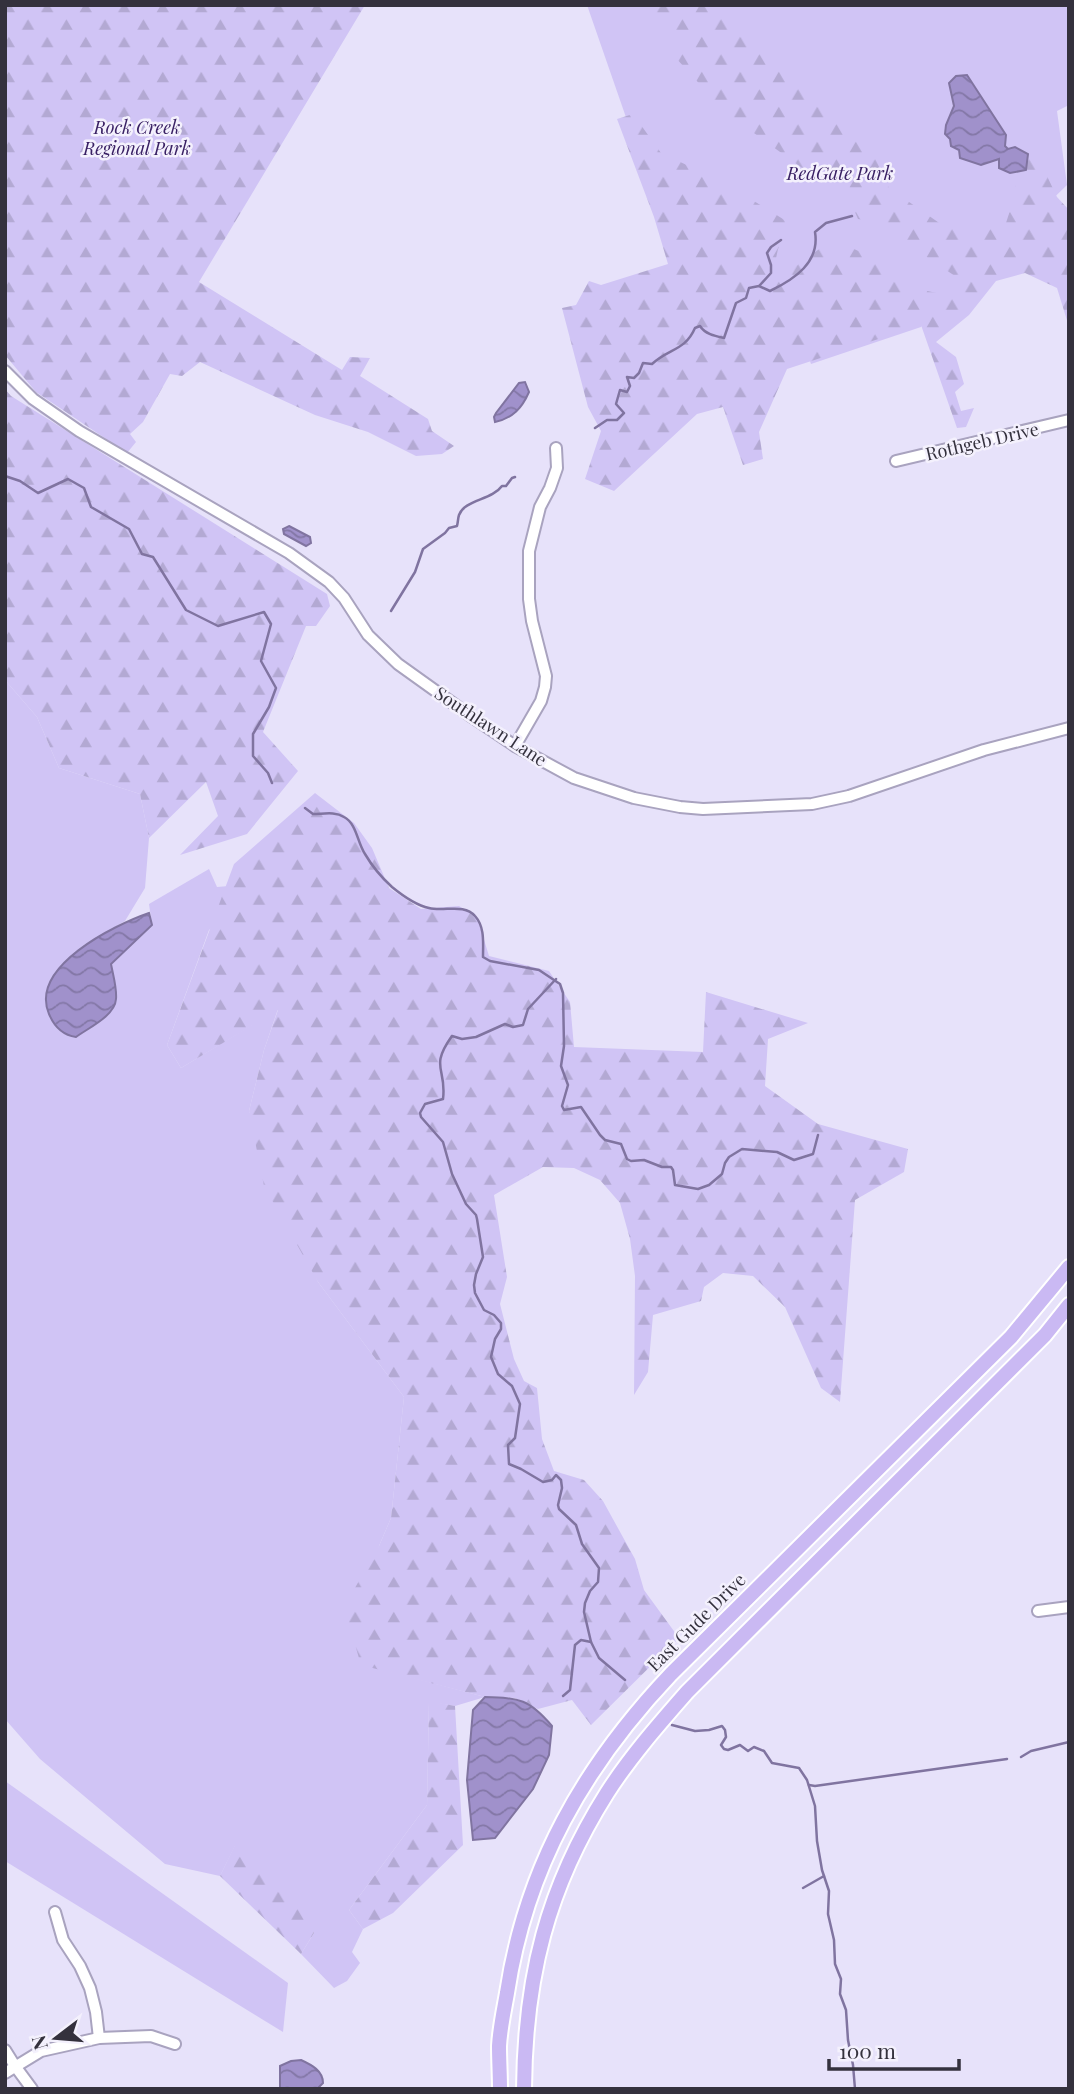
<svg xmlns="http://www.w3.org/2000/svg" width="1074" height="2094" font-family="'Playfair Display',serif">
	<defs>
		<pattern id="forest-firs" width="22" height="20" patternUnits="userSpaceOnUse" patternTransform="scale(1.75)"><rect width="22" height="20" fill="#d0c4f5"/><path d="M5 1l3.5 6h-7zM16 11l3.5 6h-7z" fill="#b3a9d3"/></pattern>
		<pattern id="water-waves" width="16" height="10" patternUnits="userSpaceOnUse" patternTransform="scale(1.75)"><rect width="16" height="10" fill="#a091cb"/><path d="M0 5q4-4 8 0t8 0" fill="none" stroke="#8377a6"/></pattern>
	</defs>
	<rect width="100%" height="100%" fill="#e7e2fa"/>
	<g fill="#d0c4f5">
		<path d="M 587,5 L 1069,5 L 1069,105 L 1057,111 L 1067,185 L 921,327 L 811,364 L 802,336 L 712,365 Z"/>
		<path d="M 5,680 L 37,717 L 59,768 L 140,794 L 149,838 L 145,888 L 125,921 L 84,945 L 76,1037 C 88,1028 115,1016 116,999 C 117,988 113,975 111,964 L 152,925 L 149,904 L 209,869 L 217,887 L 241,885 L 229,913 L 209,930 L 167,1045 L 181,1068 L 278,1009 L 264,1050 L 249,1111 L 318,1282 L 404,1397 L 391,1518 L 379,1546 L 361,1664 L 485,1697 L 455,1706 L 429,1702 L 427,1805 L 349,1910 L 363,1929 L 352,1952 L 360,1963 L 347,1981 L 334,1988 L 301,1954 L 314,1933 L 235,1846 L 220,1876 L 165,1864 L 40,1759 L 5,1719 Z"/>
		<path d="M 5,1781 L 288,1983 L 283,2032 L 5,1861 Z"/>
	</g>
	<g fill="url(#forest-firs)">
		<path d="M 5,5 L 365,5 L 199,282 L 342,370 L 350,357 L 370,358 L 360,376 L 428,419 L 432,431 L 454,446 L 442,454 L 416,456 L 368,432 L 315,415 L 200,362 L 182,376 L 170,374 L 143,422 L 130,434 L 136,442 L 127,453 L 36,392 L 5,355 Z"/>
		<path d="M 633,5 L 707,5 L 771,53 L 864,134 L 889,188 L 945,227 L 971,233 L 1005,226 L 1017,189 L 1010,173 L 1026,170 L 1028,154 L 1046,174 L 1057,197 L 1069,210 L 1069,327 L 1057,288 L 1025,273 L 996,281 L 969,315 L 936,342 L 956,357 L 964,384 L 955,392 L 961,411 L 974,408 L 966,427 L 957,428 L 921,325 L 787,369 L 759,432 L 763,459 L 743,465 L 723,407 L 697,414 L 614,491 L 585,479 L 601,431 L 588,407 L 562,308 L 576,305 L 589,281 L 601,285 L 668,264 L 654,217 L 617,119 L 633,114 L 661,153 L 723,182 L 791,224 L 778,249 L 775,263 L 793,268 L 822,247 L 854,249 L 876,259 L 914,288 L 950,296 L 955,276 L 913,248 L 887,224 L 858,219 L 851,203 L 726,113 L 675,57 L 660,22 Z"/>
		<path d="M 5,389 L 11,396 L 327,594 L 330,606 L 316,626 L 306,626 L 263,732 L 298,771 L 247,834 L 180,855 L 218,816 L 206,782 L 149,838 L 140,794 L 59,768 L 37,717 L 5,680 Z"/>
		<path d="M 315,793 L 354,823 L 372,848 L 389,888 L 421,909 L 459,906 L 477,917 L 489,956 L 549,971 L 570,1002 L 574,1047 L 703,1052 L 706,992 L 808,1023 L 768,1039 L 765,1086 L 818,1124 L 908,1149 L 904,1172 L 855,1200 L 840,1402 L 821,1388 L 785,1307 L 753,1276 L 723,1273 L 704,1287 L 701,1301 L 653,1315 L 648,1372 L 634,1395 L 635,1276 L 630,1239 L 620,1203 L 600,1180 L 574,1168 L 543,1167 L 494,1195 L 507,1277 L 500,1304 L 514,1359 L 524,1381 L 537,1388 L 542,1439 L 554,1471 L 584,1480 L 603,1501 L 635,1559 L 644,1590 L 679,1638 L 591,1725 L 572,1700 L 538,1709 L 515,1698 L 485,1697 L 361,1665 L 344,1607 L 379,1546 L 391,1518 L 404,1397 L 318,1282 L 264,1186 L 249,1111 L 264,1050 L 278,1010 L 181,1068 L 167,1045 L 234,864 Z"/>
		<path d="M 429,1701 L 455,1706 L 463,1845 L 393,1913 L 363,1929 L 349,1910 L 427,1805 Z"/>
		<path d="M 235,1845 L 303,1901 L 314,1933 L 301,1954 L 220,1876 Z"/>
	</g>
	<g fill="url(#water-waves)" stroke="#8074a0" stroke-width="2">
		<path d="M 967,75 L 1006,135 L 1005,146 L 1008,149 L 1015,147 L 1028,154 L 1026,170 L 1010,173 L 999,168 L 999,159 L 981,165 L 960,158 L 959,150 L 951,146 L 950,139 L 945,134 L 946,125 L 954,106 L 949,83 L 956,76 Z"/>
		<path d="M 525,382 L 529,392 C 522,408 513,418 495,422 L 494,417 L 496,413 L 519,383 Z"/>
		<path d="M 289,526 L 310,537 L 311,543 L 306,546 L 284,534 L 283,529 Z"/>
		<path d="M 149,913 L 152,925 L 111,964 C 113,975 117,988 116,999 C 115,1016 88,1028 76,1037 C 62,1035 54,1026 49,1014 C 29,967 114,925 149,913 Z"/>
		<path d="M 485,1697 C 520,1698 529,1699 552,1726 L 549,1755 L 533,1789 L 495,1838 L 473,1840 L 467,1780 L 473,1710 Z"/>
		<path d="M 301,2060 C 312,2065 323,2071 323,2083 L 317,2089 L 280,2089 L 280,2066 L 291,2061 Z"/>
	</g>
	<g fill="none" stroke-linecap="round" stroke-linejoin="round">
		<g stroke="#8074a0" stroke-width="2.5">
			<path d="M 760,285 L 771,273 L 771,265 L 767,253 L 771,247 L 781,240"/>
			<path d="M 595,428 L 607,420 L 617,420 L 624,413 L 616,404 L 620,390 L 627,392 L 630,386 L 627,377 L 634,378 L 639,373 L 643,363 L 652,364 C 669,348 685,351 695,328 L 700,326 C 705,334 715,336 724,338 L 736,303 L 746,298 L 749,288 L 759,286 L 770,291 C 795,279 820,262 815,232 L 826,223 L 852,216"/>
			<path d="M 5,476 L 20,481 L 38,493 L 68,479 L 84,488 L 91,507 L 129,529 L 142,554 L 153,557 L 186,610 L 218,626 L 264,612 L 271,624 L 261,661 L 276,688 L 269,707 L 253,734 L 253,756 L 268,773 L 272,783"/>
			<path d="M 391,611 L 415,572 L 423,549 L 445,533 L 449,528 L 457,526 C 458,522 458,518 459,515 C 464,500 492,500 502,486 L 506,486 L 512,478 L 515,477"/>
			<path d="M 305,808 L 313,814 C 323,814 335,811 344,817 C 357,824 357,842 365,854 C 372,866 381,877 392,887 C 403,896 415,905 429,908 C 444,912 464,903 475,916 C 485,927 483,943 483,957 L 490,961 L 539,970 L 560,984 L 563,993 L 564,1046 L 561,1066 L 568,1085 L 562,1106 L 564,1110 L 581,1107 L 600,1135 L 605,1140 L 621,1144 L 627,1159 L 631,1161 L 644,1160 L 662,1167 L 671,1167 L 673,1170 L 675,1185 L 698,1189 L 709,1185 L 722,1174 L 725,1163 L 729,1157 L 742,1149 L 777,1152 L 794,1160 L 813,1154 L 818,1135"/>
			<path d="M 556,979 L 528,1009 L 523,1025 L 513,1027 L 505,1024 L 476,1037 L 462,1039 L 452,1036 C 429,1068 447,1068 443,1099 L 425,1104 L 420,1113 L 421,1117 L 443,1142 L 452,1174 L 466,1204 L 476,1215 L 477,1219 L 483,1257 L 476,1274 L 474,1285 L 475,1293 L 484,1310 L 494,1315 L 501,1323 L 501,1329 L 495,1339 L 491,1357 L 498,1374 L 512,1386 L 520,1404 L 515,1438 L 508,1445 L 509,1464 L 521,1469 L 543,1482 L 552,1480 L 556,1475 L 561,1480 L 562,1488 L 558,1505 L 559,1509 L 576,1525 L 582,1544 L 599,1568 L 598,1582 L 590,1591 L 585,1603 L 584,1612 L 591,1642 L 599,1658 L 625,1680"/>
			<path d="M 563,1696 L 570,1690 L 575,1645 L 581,1640 L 591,1642"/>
			<path d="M 672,1725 L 695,1731 L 709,1730 L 722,1726 L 725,1730 L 726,1737 L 721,1745 L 724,1749 L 728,1750 L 740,1745 L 748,1751 L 754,1747 L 764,1751 L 772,1763 L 799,1768 L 807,1780 L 815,1806 L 817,1841 L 822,1870 L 829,1891 L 828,1914 L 834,1940 L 835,1964 L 841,1979 L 840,1994 L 846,2010 L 848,2040 L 853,2065 L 855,2089"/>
			<path d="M 1021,1757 L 1031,1751 L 1069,1742"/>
			<path d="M 809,1785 L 815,1786 L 1007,1759"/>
			<path d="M 803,1888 L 824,1876"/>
		</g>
		<g stroke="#a9a3bf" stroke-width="14">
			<g id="minor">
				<path d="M 5,371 L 33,399 L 79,431 L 289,553 L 329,582 L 344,598 L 368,635 L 398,664 L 472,717 L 515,746 L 574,778 L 634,798 L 680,807 L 703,809 L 812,804 L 849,796 L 984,750 L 1069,728"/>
				<path d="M 896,461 L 1069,420"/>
				<path d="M 515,746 L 541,701 L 545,687 L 546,676 L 532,621 L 529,599 L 529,551 L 540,507 L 550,488 L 557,468 L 556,448"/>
				<path d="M 1038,1611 L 1069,1607"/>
				<path d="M 55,1912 L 63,1940 L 80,1966 L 90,1988 L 96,2012 L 99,2038"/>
				<path d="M 5,2050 L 15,2066 L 32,2089"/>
				<path d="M 5,2073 L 41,2051 L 99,2038 L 151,2036 L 175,2044"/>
			</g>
		</g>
		<g stroke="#fff" stroke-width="18">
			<g id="major">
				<path d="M 500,2089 C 500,2075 499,2060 499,2046 C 500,2028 504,2010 507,1993 C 526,1867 584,1766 671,1674 L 1011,1337 L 1069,1267"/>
				<path d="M 524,2089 C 525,1977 547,1888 607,1793 C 630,1757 659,1724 687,1692 L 1045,1335 L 1069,1305"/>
			</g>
		</g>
		<use href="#minor" stroke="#fff" stroke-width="10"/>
		<use href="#major" stroke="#cab9f3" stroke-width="14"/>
	</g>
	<g text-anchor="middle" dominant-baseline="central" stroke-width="5" stroke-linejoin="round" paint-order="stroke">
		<g font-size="18" font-style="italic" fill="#392064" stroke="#f4f1fd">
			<text x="137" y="127">Rock Creek<tspan x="137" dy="21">Regional Park</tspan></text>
			<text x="840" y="173">RedGate Park</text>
		</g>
		<g font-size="18" fill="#34313d" stroke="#f4f1fd">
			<text transform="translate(982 441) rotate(-13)">Rothgeb Drive</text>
			<text transform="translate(491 726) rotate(33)">Southlawn Lane</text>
			<text transform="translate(696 1622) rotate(-45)">East Gude Drive</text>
		</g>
	</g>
	<rect width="1074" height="2094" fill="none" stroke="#34313d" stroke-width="14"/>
	<g transform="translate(56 2038) rotate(254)" stroke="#f4f1fd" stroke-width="5" paint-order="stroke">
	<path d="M0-5L12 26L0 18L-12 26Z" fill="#34313d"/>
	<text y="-10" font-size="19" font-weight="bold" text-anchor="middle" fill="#34313d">N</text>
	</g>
	<path d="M829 2059v10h130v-10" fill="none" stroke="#34313d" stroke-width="3.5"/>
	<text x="839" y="2059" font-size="21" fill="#34313d" stroke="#f4f1fd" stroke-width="5" paint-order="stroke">100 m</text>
</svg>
